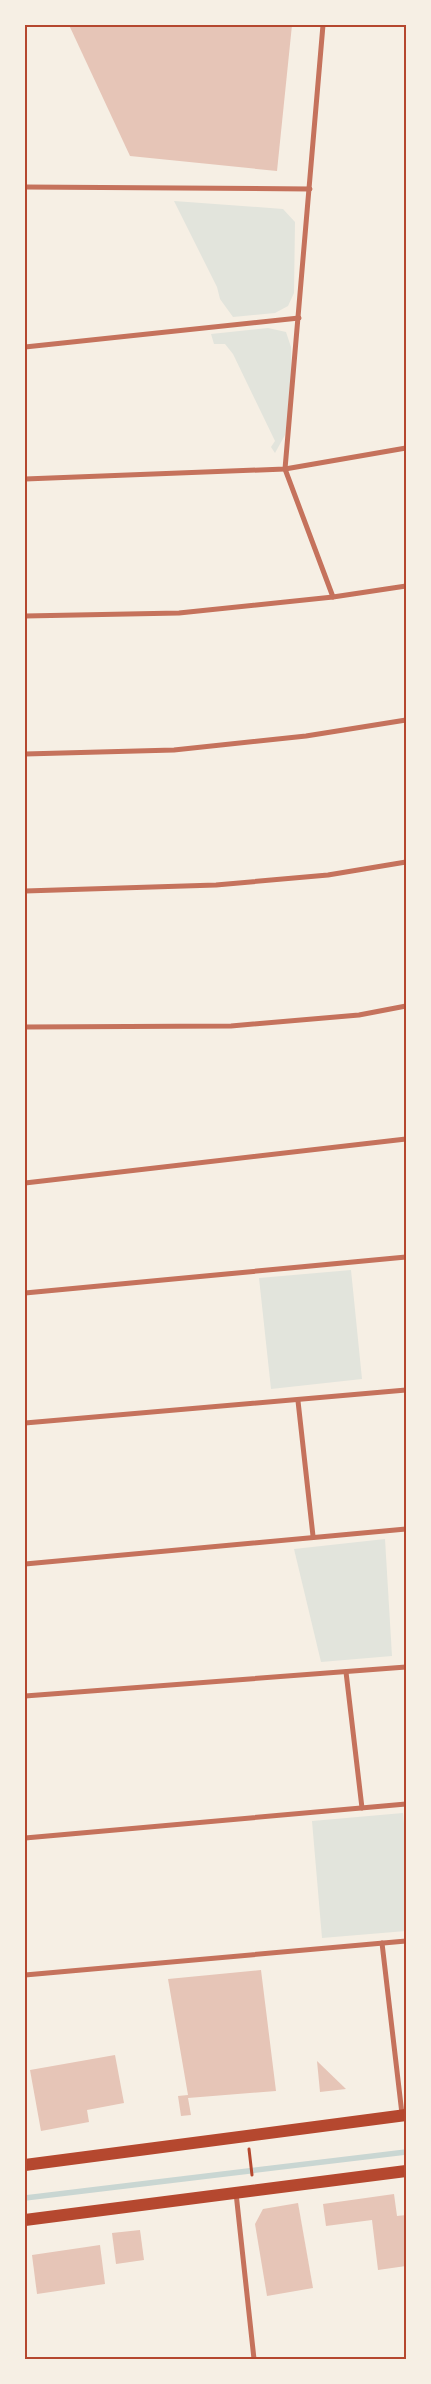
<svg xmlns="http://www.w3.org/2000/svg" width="431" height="2384" font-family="'Fira Sans',sans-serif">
	<rect width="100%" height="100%" fill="#f6efe4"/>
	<g fill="#e2e4dc">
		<path d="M 174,201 L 283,209 L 295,222 L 294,293 L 288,306 L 275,313 L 233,317 L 220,299 L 217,287 Z"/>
		<path d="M 268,328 L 286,332 L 291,347 L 292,394 L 285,435 L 275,453 L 271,447 L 275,441 L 233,354 L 225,344 L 214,344 L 211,334 Z"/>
		<path d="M 351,1270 L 362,1379 L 271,1389 L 259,1278 Z"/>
		<path d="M 385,1539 L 392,1656 L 321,1662 L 294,1549 Z"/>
		<path d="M 403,1813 L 406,1844 L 406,1931 L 322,1938 L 312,1821 Z"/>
	</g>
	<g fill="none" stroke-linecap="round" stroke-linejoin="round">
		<path stroke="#c9d6d2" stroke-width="5.5" d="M 25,2198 L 406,2152"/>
	</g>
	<g fill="#e6c5b7">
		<path d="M 69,25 L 292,25 L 277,171 L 130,156 Z"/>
		<path d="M 261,1970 L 276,2091 L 188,2098 L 191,2115 L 181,2116 L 178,2096 L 188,2095 L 168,1979 Z"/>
		<path d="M 115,2055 L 124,2103 L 87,2110 L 89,2122 L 41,2131 L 30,2070 Z"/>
		<path d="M 317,2061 L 346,2089 L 320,2092 Z"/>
		<path d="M 394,2194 L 397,2216 L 406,2215 L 406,2266 L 378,2270 L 372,2220 L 326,2226 L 323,2204 Z"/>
		<path d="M 298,2203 L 313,2288 L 267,2296 L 255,2224 L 263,2209 Z"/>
		<path d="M 140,2230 L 144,2260 L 116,2264 L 112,2233 Z"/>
		<path d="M 100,2245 L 105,2284 L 37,2294 L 32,2255 Z"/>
	</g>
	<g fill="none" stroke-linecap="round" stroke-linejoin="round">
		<path stroke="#b5482f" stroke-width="3" d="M 249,2149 L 252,2175"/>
		<g stroke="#c5725c" stroke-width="5">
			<path d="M 323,25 L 285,469 L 333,597"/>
			<path d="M 25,187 L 310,189"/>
			<path d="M 25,347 L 299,318"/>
			<path d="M 25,479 L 285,469 L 406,448"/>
			<path d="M 25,616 L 179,613 L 333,597 L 406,586"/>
			<path d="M 25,754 L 174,750 L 306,736 L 406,720"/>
			<path d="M 25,891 L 216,885 L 328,875 L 406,862"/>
			<path d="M 25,1027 L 231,1026 L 359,1015 L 406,1006"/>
			<path d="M 25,1183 L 406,1139"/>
			<path d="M 25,1293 L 406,1257"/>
			<path d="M 298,1401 L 313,1536"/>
			<path d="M 25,1423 L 406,1390"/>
			<path d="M 25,1564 L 406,1529"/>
			<path d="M 346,1672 L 362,1808"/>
			<path d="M 25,1696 L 406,1667"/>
			<path d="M 25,1838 L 406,1804"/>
			<path d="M 382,1943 L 402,2114"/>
			<path d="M 25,1975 L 406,1941"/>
			<path d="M 236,2193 L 254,2359"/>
		</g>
		<g stroke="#b5482f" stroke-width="12">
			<path d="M 25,2165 L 406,2115"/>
			<path d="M 25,2220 L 406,2171"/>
		</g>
	</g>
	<rect width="431" height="2384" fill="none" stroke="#f6efe4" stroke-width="52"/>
	<rect x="26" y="26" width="379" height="2332" fill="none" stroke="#b5482f" stroke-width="2"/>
</svg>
